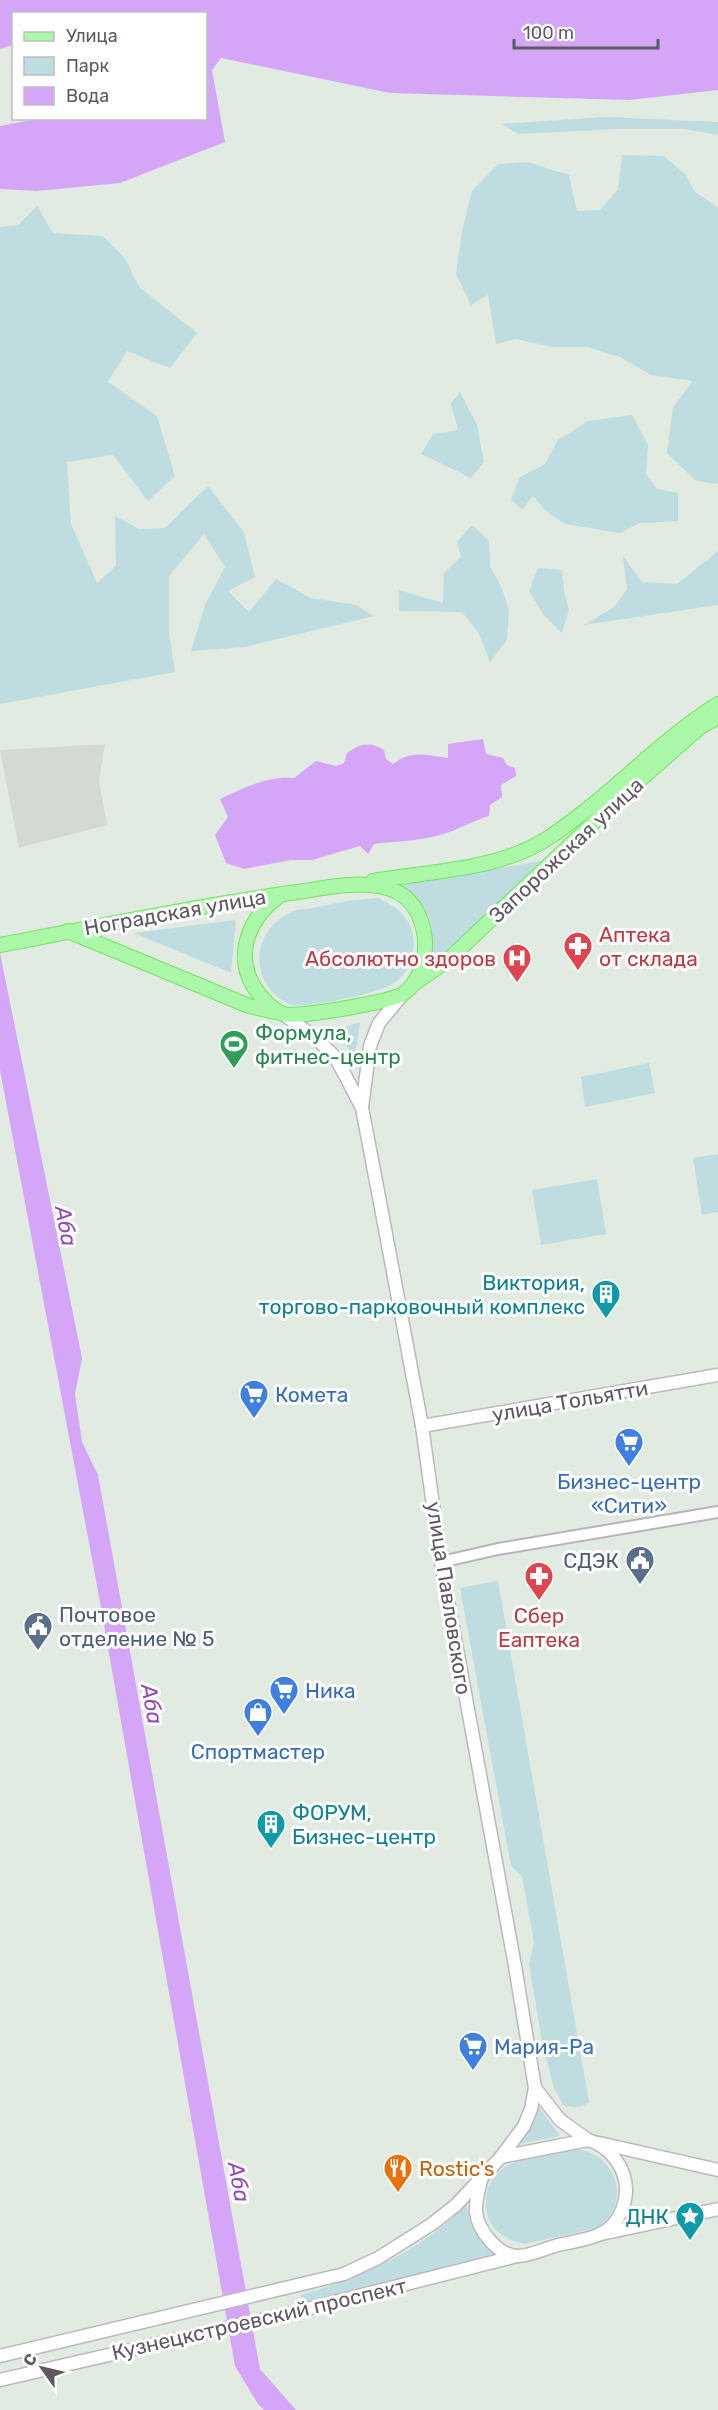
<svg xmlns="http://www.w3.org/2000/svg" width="718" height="2410" font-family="Rubik,sans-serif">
	<rect width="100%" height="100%" fill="#e2ebe1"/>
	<path fill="#d4dad3" d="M 105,744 L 99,781 L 107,825 L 19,848 L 0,750 Z"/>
	<g fill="#bfdce1">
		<path d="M 605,117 L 718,122 L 718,135 L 684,129 L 618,129 L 519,134 L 501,124 Z"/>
		<path d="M 622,155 L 664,156 L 686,175 L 694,191 L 718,208 L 718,484 L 696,481 L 667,453 L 673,407 L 693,381 L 651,375 L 620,357 L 587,347 L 553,347 L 516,339 L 496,344 L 488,295 L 471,305 L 456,274 L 462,231 L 472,191 L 498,164 L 527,162 L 569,175 L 577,211 L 600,210 L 618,189 Z"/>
		<path d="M 37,206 L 53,233 L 103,236 L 126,260 L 139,287 L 197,333 L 170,368 L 127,351 L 108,382 L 157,416 L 175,476 L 148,501 L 113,455 L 67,462 L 71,524 L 97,583 L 116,566 L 115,516 L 139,529 L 165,528 L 208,486 L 244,532 L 255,577 L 228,591 L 249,612 L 276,579 L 311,598 L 356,605 L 374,616 L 245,647 L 191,651 L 205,605 L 225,567 L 204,534 L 169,576 L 169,633 L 175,672 L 0,704 L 0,227 L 18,225 Z"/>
		<path d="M 460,392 L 477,425 L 484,462 L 471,478 L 421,454 L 433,434 L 458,430 L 451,403 Z"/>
		<path d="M 632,415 L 648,445 L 646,474 L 657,489 L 678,493 L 678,521 L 640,523 L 620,533 L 566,524 L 548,513 L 533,496 L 522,509 L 511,500 L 520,477 L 545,464 L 558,440 L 588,421 Z"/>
		<path d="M 472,525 L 489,541 L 490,566 L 501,586 L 509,609 L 507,640 L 490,662 L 478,632 L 462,612 L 399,611 L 399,590 L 443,603 L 444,573 L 461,557 L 457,542 Z"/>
		<path d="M 718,551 L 718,605 L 584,625 L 614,607 L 627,589 L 623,556 L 642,582 L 677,584 Z"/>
		<path d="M 538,568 L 562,570 L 564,591 L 569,610 L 562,633 L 543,614 L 529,591 Z"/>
		<path d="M 547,860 L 443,956 L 437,958 C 430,951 433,940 432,931 C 430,912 417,894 400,885 Z"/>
		<path d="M 378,898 C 389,903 400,909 407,920 C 420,940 414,972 392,984 C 376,994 313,1007 294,1005 C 287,1004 280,999 274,994 C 249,969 257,926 292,912 C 298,909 307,909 314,908 C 335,903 356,899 378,898 Z"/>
		<path d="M 236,920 L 231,973 L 134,933 Z"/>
		<path d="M 360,1022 L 355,1056 L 333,1031 Z"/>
		<path d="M 649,1063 L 655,1093 L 585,1107 L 581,1077 Z"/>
		<path d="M 718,1154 L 718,1212 L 702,1215 L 693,1158 Z"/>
		<path d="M 597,1179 L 606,1234 L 541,1245 L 532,1190 Z"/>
		<path d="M 498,1581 L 589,2102 C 580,2109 573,2107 563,2105 L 554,2088 L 543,2046 L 529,1965 L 534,1942 L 522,1876 L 511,1866 L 460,1588 Z"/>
		<path d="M 538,2106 L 560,2136 L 520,2144 Z"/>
		<path d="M 578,2149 C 618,2156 632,2204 597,2228 L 524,2244 C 512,2241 499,2236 492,2225 C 480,2207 486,2178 505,2167 C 526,2154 554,2153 578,2149 Z"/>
		<path d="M 466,2204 C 471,2227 477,2242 498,2254 L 303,2303 L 301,2295 C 359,2279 425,2249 466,2204 Z"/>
	</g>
	<g fill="#d5a5f8">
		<path d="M 0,0 L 718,0 L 718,90 L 629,100 L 390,93 L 221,58 L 212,70 L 225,142 L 120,183 L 37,191 L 0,189 L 0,126 L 42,118 L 206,118 L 206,14 L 14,14 L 13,45 L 0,49 Z"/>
		<path d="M 483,739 L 486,754 L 503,758 L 507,765 L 515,768 L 516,776 L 501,785 L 502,797 L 490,805 L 489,816 C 472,821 458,830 440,835 C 420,841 396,841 374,844 L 368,854 L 360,846 L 312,860 L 291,860 L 244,869 L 226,863 L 215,835 L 228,817 L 220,799 C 244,788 267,776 294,778 L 316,761 L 336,766 L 344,763 L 347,753 C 360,744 369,741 384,750 L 386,759 L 393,764 C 412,750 426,755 448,758 L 448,744 Z"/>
		<path d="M 0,953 L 82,1358 L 75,1394 L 82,1442 L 98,1475 L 260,2369 L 296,2410 L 264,2410 L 258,2404 L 235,2366 L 96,1580 L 0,1070 Z"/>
	</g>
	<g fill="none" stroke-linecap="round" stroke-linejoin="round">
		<g stroke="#b9b4bb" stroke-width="14">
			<path id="tertiary" d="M 441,1562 L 498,1549 L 718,1512"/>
		</g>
		<g stroke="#bdb7bf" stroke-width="15">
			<g id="secondary">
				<path d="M 283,1014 L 317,1039 L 335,1057 L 345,1075 L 362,1108 L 379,1197 L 422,1426 L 441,1562 L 515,1966 L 535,2088 L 531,2109 L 524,2126 L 501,2157"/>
				<path d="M 362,1107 L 370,1046 L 379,1023 L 403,994"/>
				<path d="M 422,1426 L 718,1375"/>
				<path d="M 535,2088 L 560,2120 L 588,2140"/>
				<path d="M 599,2143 L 718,2170"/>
				<path d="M 601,2234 L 718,2209"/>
				<path d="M 0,2356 L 344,2274 L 378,2258 L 432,2224 L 456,2205 L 501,2157 L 588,2140 C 603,2144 617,2157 623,2173 C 631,2195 622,2225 598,2235 C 586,2240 571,2242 558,2245 C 546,2248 530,2256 518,2256 C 498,2256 478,2230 476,2212 C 475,2201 479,2191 481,2180"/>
				<path d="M 0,2380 L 283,2315 L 517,2256"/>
			</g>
		</g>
		<g stroke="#72e560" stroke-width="16">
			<g id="primary">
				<path d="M 373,881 C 419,873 479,870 521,852 C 547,842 568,824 590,807 C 632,773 672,733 718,704"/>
				<path d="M 68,931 L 249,1006 L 275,1012"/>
				<path d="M 0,945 C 101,926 202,905 304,891 C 350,884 412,870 424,932 C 427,949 424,970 413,984 C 411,987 406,992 403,994 C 389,1002 299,1018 283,1014 C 275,1011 264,1001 259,994 C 231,958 248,917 282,894"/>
				<path d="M 415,983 L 448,960 L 623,795 L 700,727 L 718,717"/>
			</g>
		</g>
		<use href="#tertiary" stroke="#fff" stroke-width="10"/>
		<use href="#secondary" stroke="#fff" stroke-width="12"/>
		<use href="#primary" stroke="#abf8a9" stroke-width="14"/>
	</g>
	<defs>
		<g id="pharmacy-pin" transform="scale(1.5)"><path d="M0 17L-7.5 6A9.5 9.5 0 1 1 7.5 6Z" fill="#e0444e" stroke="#fff"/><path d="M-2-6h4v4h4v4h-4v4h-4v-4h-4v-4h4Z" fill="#fff"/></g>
		<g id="hospital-pin" transform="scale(1.5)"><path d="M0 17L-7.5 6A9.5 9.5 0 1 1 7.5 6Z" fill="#e0444e" stroke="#fff"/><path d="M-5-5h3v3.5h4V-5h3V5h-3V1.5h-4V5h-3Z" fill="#fff"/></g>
		<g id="stadium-pin" transform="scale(1.5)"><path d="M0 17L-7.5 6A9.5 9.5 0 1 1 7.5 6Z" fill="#2e9e5b" stroke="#fff"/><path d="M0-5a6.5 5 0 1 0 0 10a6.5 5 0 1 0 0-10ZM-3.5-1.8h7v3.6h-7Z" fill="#fff"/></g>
		<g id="building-pin" transform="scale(1.5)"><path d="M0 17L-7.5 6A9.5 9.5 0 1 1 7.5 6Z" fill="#0f9aa8" stroke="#fff"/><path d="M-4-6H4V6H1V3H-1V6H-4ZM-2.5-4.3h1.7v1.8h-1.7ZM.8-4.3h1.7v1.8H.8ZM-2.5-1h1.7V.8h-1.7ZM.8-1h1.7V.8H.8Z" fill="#fff"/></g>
		<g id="supermarket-pin" transform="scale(1.5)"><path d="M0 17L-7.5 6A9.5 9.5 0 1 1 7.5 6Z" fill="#3f7fe0" stroke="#fff"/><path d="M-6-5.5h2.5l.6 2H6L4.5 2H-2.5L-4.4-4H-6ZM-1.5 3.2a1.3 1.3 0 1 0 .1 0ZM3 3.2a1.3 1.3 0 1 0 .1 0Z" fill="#fff"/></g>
		<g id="civic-pin" transform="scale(1.5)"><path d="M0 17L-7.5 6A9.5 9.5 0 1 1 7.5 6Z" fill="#5c6f8a" stroke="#fff"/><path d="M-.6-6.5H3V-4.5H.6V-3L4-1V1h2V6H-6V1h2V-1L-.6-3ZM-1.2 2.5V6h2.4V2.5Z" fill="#fff"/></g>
		<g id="shop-pin" transform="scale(1.5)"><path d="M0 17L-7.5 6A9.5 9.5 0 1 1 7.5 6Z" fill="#3f7fe0" stroke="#fff"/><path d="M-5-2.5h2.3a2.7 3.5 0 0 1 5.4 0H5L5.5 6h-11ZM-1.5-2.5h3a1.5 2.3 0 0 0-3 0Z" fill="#fff"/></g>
		<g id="restaurant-pin" transform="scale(1.5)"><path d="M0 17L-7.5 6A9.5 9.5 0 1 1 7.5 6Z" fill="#e8710a" stroke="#fff"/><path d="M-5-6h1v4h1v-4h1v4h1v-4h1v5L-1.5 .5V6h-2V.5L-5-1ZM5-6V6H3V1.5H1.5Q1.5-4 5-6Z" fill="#fff"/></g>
		<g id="sight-pin" transform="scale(1.5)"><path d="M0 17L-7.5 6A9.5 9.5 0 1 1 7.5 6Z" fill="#0f9aa8" stroke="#fff"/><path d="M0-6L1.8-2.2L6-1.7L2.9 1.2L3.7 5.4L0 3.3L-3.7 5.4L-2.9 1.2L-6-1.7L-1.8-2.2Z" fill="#fff"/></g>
	</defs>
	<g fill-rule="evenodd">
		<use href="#pharmacy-pin" x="578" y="946"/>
		<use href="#hospital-pin" x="517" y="958"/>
		<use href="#stadium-pin" x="234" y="1044"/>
		<use href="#building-pin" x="606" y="1294"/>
		<use href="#supermarket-pin" x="254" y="1394"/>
		<use href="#supermarket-pin" x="629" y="1442"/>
		<use href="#civic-pin" x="640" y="1560"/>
		<use href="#pharmacy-pin" x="539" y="1576"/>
		<use href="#civic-pin" x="38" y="1626"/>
		<use href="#supermarket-pin" x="284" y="1690"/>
		<use href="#shop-pin" x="258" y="1712"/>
		<use href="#building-pin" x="271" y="1824"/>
		<use href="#supermarket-pin" x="473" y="2046"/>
		<use href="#restaurant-pin" x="398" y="2168"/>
		<use href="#sight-pin" x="690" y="2216"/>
	</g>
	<g text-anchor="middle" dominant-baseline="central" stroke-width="6" stroke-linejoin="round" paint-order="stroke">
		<g font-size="21" fill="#5f5a61" stroke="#fff">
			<text transform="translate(566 850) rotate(-43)">Запорожская улица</text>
			<text transform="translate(175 912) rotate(-10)">Ноградская улица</text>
			<text transform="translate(570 1401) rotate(-10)">улица Тольятти</text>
			<text transform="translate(449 1598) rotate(81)">улица Павловского</text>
			<text transform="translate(259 2319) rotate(-13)">Кузнецкстроевский проспект</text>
		</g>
		<g font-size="21" fill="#be3a42" stroke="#fff" text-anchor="start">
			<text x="599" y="934">Аптека<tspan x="599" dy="24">от склада</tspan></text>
			<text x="496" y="958" text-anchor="end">Абсолютно здоров</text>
			<text x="539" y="1615" text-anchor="middle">Сбер<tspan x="539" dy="24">Еаптека</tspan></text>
		</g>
		<g font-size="21" fill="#27864d" stroke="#fff" text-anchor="start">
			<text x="255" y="1032">Формула,<tspan x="255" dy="24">фитнес-центр</tspan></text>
		</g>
		<g font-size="21" fill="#0d838f" stroke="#fff" text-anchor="end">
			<text x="585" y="1282">Виктория,<tspan x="585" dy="24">торгово-парковочный комплекс</tspan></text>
			<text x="292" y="1812" text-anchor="start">ФОРУМ,<tspan x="292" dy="24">Бизнес-центр</tspan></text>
			<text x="669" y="2216">ДНК</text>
		</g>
		<g font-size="21" fill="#366cbe" stroke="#fff" text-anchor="start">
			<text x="275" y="1394">Комета</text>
			<text x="629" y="1481" text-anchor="middle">Бизнес-центр<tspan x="629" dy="24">«Сити»</tspan></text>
			<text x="305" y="1690">Ника</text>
			<text x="258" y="1751" text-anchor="middle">Спортмастер</text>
			<text x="494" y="2046">Мария-Ра</text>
		</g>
		<g font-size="21" fill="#4e5e75" stroke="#fff" text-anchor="end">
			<text x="619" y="1560">СДЭК</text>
			<text x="59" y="1614" text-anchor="start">Почтовое<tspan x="59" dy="24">отделение № 5</tspan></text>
		</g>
		<g font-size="21" fill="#c56008" stroke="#fff" text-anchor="start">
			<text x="419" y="2168">Rostic's</text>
		</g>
		<g font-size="22" font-style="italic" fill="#924ab8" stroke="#fff">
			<text transform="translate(66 1226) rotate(80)">Аба</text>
			<text transform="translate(152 1704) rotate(80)">Аба</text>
			<text transform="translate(239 2182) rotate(80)">Аба</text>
		</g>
	</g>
	<rect x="12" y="12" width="195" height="108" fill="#ffffff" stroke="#bfbdc0" stroke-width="1.5"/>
	<rect x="24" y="32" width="30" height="9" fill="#abf8a9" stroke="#bfbdc0" stroke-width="1.5"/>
	<text x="66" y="42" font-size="18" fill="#5f5a61">Улица</text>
	<rect x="24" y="57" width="30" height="18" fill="#bfdce1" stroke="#bfbdc0" stroke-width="1.5"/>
	<text x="66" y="72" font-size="18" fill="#5f5a61">Парк</text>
	<rect x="24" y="87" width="30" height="18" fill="#d5a5f8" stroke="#bfbdc0" stroke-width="1.5"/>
	<text x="66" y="102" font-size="18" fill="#5f5a61">Вода</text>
	<g transform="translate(42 2368) rotate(304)" stroke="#ffffff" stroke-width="4.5" paint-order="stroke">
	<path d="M0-4.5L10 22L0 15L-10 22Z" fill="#5f5a61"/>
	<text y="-9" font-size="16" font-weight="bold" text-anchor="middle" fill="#5f5a61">С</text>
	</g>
	<path d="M514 39v9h144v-9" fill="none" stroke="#5f5a61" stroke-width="3"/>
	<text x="523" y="39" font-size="18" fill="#5f5a61" stroke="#ffffff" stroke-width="4.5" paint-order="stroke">100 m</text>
</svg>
